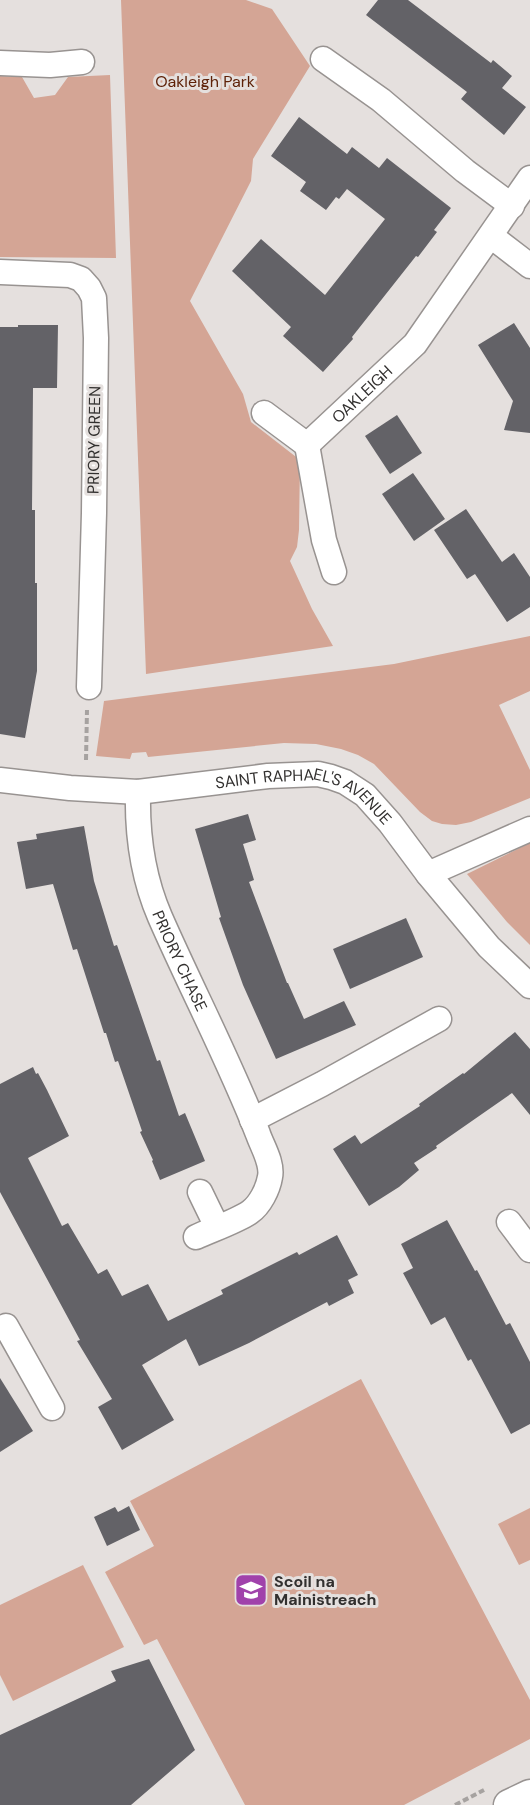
<svg xmlns="http://www.w3.org/2000/svg" width="530" height="1805" font-family="'DM Sans',sans-serif">
	<rect width="100%" height="100%" fill="#e5e0de"/>
	<g fill="#d4a595">
		<path d="M 121,0 L 246,0 L 272,9 L 310,66 L 253,159 L 251,181 L 190,301 L 243,394 L 251,422 L 300,460 L 299,530 L 297,547 L 290,561 L 312,609 L 333,646 L 146,674 Z"/>
		<path d="M 110,75 L 116,258 L 0,257 L 0,76 L 22,77 L 34,98 L 55,95 L 68,77 Z"/>
		<path d="M 530,636 L 530,691 L 499,705 L 530,770 L 530,798 L 471,822 L 456,825 L 442,824 L 432,821 L 420,812 L 374,764 L 358,755 L 341,749 L 316,744 L 284,743 L 148,757 L 146,752 L 132,753 L 130,759 L 96,756 L 104,701 L 394,664 Z"/>
		<path d="M 530,843 L 530,945 L 507,922 L 467,874 Z"/>
		<path d="M 361,1379 L 530,1700 L 530,1739 L 404,1805 L 245,1805 L 157,1639 L 144,1645 L 105,1572 L 154,1546 L 130,1501 Z"/>
		<path d="M 530,1508 L 530,1560 L 519,1565 L 498,1524 Z"/>
		<path d="M 83,1565 L 124,1647 L 13,1701 L 0,1675 L 0,1605 Z"/>
	</g>
	<g fill="#636267">
		<path d="M 378,0 L 408,0 L 491,63 L 493,60 L 512,76 L 502,88 L 526,107 L 504,135 L 461,99 L 467,92 L 366,15 Z"/>
		<path d="M 299,117 L 347,154 L 352,147 L 379,168 L 387,158 L 451,208 L 434,230 L 437,232 L 418,257 L 416,256 L 352,337 L 353,339 L 323,372 L 283,336 L 291,327 L 232,271 L 261,239 L 325,295 L 385,219 L 347,189 L 339,199 L 336,197 L 326,210 L 300,191 L 306,182 L 271,156 Z"/>
		<path d="M 514,323 L 530,348 L 530,433 L 504,430 L 513,401 L 478,345 Z"/>
		<path d="M 18,325 L 58,325 L 57,388 L 33,388 L 32,510 L 35,510 L 35,583 L 37,583 L 37,671 L 25,738 L 0,734 L 0,327 L 18,327 Z"/>
		<path d="M 397,415 L 422,453 L 390,474 L 365,436 Z"/>
		<path d="M 413,473 L 445,519 L 414,541 L 382,494 Z"/>
		<path d="M 466,509 L 502,562 L 514,553 L 530,577 L 530,607 L 507,622 L 475,574 L 467,579 L 434,530 Z"/>
		<path d="M 248,814 L 256,840 L 243,844 L 254,880 L 249,882 L 287,983 L 288,983 L 304,1019 L 344,1001 L 356,1025 L 276,1059 L 243,985 L 219,918 L 221,917 L 195,829 Z"/>
		<path d="M 84,826 L 94,881 L 114,946 L 117,945 L 157,1061 L 160,1060 L 179,1116 L 185,1113 L 205,1161 L 160,1180 L 152,1161 L 153,1160 L 140,1132 L 142,1131 L 118,1061 L 115,1062 L 106,1033 L 104,1033 L 77,949 L 73,950 L 53,884 L 26,889 L 17,842 L 37,839 L 36,834 Z"/>
		<path d="M 406,918 L 423,957 L 350,989 L 333,949 Z"/>
		<path d="M 515,1032 L 530,1049 L 530,1115 L 512,1093 L 436,1146 L 437,1148 L 414,1163 L 419,1170 L 399,1187 L 369,1206 L 333,1149 L 355,1135 L 361,1144 L 420,1106 L 419,1104 L 463,1073 L 464,1074 Z"/>
		<path d="M 33,1067 L 36,1074 L 38,1073 L 47,1090 L 69,1136 L 28,1158 L 62,1226 L 68,1223 L 98,1274 L 107,1269 L 122,1296 L 148,1284 L 168,1321 L 223,1294 L 221,1290 L 297,1252 L 299,1255 L 337,1235 L 358,1275 L 348,1280 L 354,1293 L 329,1306 L 327,1302 L 249,1343 L 199,1366 L 186,1339 L 142,1365 L 174,1420 L 122,1450 L 98,1407 L 112,1399 L 77,1341 L 80,1340 L 0,1192 L 0,1084 Z"/>
		<path d="M 447,1220 L 475,1271 L 477,1270 L 506,1325 L 510,1323 L 530,1362 L 530,1424 L 511,1434 L 471,1359 L 468,1361 L 445,1317 L 431,1325 L 403,1273 L 413,1268 L 401,1244 Z"/>
		<path d="M 0,1378 L 33,1431 L 0,1452 Z"/>
		<path d="M 129,1506 L 140,1530 L 107,1546 L 94,1517 L 115,1507 L 118,1512 Z"/>
		<path d="M 149,1659 L 195,1750 L 131,1805 L 0,1805 L 0,1735 L 116,1681 L 111,1671 Z"/>
	</g>
	<g fill="none" stroke-linecap="round" stroke-linejoin="round">
		<g stroke="#989391" stroke-width="27">
			<g id="minor">
				<path d="M 323,59 L 381,100 L 465,171 L 512,206"/>
				<path d="M 0,63 L 50,65 L 82,62"/>
				<path d="M 491,236 L 530,266"/>
				<path d="M 0,272 L 70,275 L 81,279 L 89,288 L 94,298 L 96,338 L 94,513 L 89,687"/>
				<path d="M 264,413 L 307,445"/>
				<path id="s1" d="M 307,445 L 415,344 L 530,178"/>
				<path d="M 307,445 L 324,540 L 334,572"/>
				<path id="s2" d="M 0,780 L 70,788 L 138,792 L 268,776 L 318,774 L 331,777 L 345,782 L 365,795 L 390,823 L 428,874 L 489,947 L 530,986"/>
				<path id="s3" d="M 138,792 C 137,834 143,878 160,917 C 192,990 229,1060 258,1134 C 262,1146 273,1163 270,1177 C 268,1189 260,1205 250,1212 C 237,1221 211,1230 196,1237"/>
				<path d="M 428,874 L 530,829"/>
				<path d="M 252,1120 L 322,1084 L 439,1019"/>
				<path d="M 200,1192 L 217,1227"/>
				<path d="M 509,1222 L 530,1250"/>
				<path d="M 6,1326 L 52,1408"/>
			</g>
		</g>
		<g stroke="#989391" stroke-width="33">
			<path id="tertiary" d="M 509,1805 L 530,1795"/>
		</g>
		<g stroke="#a6a2a0" stroke-width="4" stroke-dasharray="6 3" stroke-linecap="butt">
			<path d="M 86,760 L 87,710"/>
			<path d="M 455,1805 L 484,1790"/>
		</g>
		<use href="#minor" stroke="#fff" stroke-width="24"/>
		<use href="#tertiary" stroke="#fff" stroke-width="30"/>
	</g>
	<defs>
		<g id="school-square" transform="scale(1.725)"><rect x="-9" y="-9" width="18" height="18" rx="4" fill="#a042ab" stroke="#e5e0de"/><path d="M0-5L7-2L0 1L-7-2ZM-4 1L0 2.5L4 1V4Q0 6-4 4Z" fill="#fff"/></g>
	</defs>
	<g fill-rule="evenodd">
		<use href="#school-square" x="251" y="1590"/>
	</g>
	<g text-anchor="middle" dominant-baseline="central" stroke-width="6" stroke-linejoin="round" paint-order="stroke">
		<g font-size="16" fill="#5e2108" stroke="#e5e0de">
			<text x="205" y="81">Oakleigh Park</text>
		</g>
		<g font-size="16" fill="#32302f" stroke="#e5e0de">
			<text stroke="none"><textPath href="#s1" startOffset="75">OAKLEIGH</textPath></text>
			<text transform="translate(94 440) rotate(-89)">PRIORY GREEN</text>
			<text stroke="none"><textPath href="#s2" startOffset="312">SAINT RAPHAEL'S AVENUE</textPath></text>
			<text stroke="none"><textPath href="#s3" startOffset="176">PRIORY CHASE</textPath></text>
		</g>
		<g font-size="16" font-weight="bold" fill="#32302f" stroke="#e5e0de" text-anchor="start">
			<text x="274" y="1581">Scoil na<tspan x="274" dy="18">Mainistreach</tspan></text>
		</g>
	</g>
</svg>
